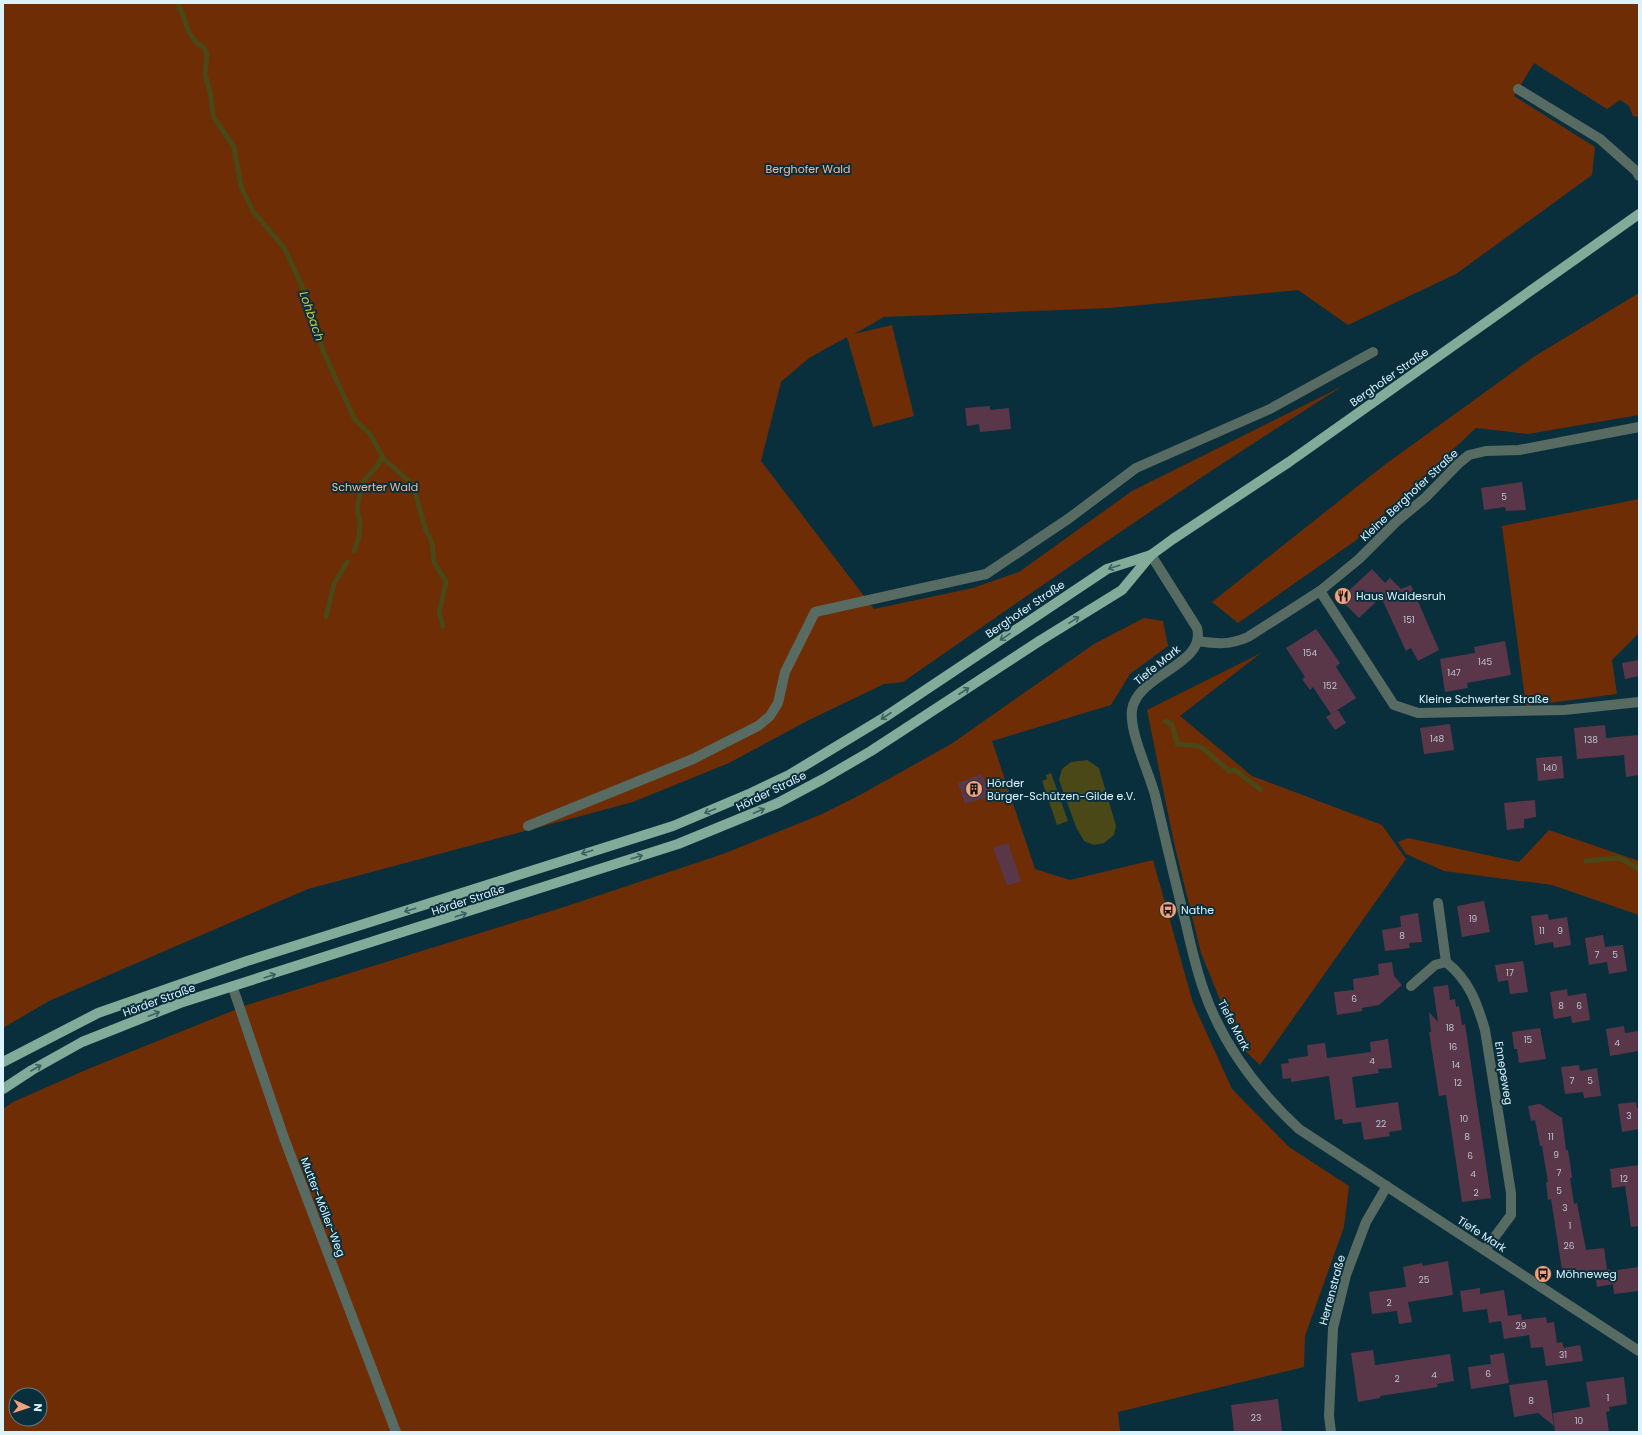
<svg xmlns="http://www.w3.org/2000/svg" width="1642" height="1435" font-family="Poppins,sans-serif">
	<rect width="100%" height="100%" fill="#0a2f3c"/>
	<g fill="#6e2d05" fill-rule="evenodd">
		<path d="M 3,3 L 1639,3 L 1639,117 L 1633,116 L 1629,106 L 1620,100 L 1607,109 L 1534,63 L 1514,96 L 1595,147 L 1592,175 L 1456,274 L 1348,325 L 1298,290 L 1110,308 L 884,317 L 854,334 L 892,325 L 914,416 L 873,427 L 847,337 L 809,358 L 781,382 L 761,461 L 874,609 L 973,588 L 1019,572 L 1132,491 L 1343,386 C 1193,480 1048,581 903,682 L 884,684 L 809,720 L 729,763 L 633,802 L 308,889 L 49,1001 L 3,1028 Z"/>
		<path d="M 1639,293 L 1639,415 L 1528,434 L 1476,428 L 1355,541 L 1238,623 L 1212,602 L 1383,466 L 1535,356 Z"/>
		<path d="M 1639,499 L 1639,633 L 1612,660 L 1617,694 L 1526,706 L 1502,526 Z"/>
		<path d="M 1144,618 L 1163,621 L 1168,646 L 1130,674 L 1111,705 L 992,741 L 1035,869 L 1070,880 L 1153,860 L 1193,1003 L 1232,1089 L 1289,1147 L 1349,1186 L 1344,1227 L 1305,1336 L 1304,1367 L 1118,1412 L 1120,1432 L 3,1432 L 3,1109 L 13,1102 L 88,1069 L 247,1005 L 561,908 L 723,854 L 820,815 L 860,795 L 951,744 L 1094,644 ZM 16,1395 L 40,1395 L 40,1419 L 16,1419 Z"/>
		<path d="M 1261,653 L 1180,716 L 1252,776 L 1382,825 L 1406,859 L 1260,1065 L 1238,1044 L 1201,953 L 1174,843 L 1147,710 Z"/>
		<path d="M 1549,830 L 1639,861 L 1639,915 L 1552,885 L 1444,871 L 1406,854 L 1398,842 L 1408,838 L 1519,862 Z"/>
	</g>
	<g fill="#4a4816">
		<path d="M 1087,760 L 1099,768 L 1116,826 L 1114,835 L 1104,843 L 1094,845 L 1084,841 L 1076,827 L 1059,780 L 1062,769 L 1071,762 Z"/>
		<path d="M 1051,773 L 1068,821 L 1057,825 L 1042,781 L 1047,779 L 1046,775 Z"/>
	</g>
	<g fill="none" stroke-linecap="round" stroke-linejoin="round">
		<g stroke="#4a4816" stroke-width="5">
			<path d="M 178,3 L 189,32 L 194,40 L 205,49 L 207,56 L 205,74 L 211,96 L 213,116 L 234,147 L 241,187 L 253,211 L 285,249 L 305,293 L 324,353 L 355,420 L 370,434 L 384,459 L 413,485 L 425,528 L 432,542 L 434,562 L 446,582 L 439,613 L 443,626"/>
			<path d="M 354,551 L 359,537 L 360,523 L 357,509 L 362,483 L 378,465 L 382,456"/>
			<path d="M 326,617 L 334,584 L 347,562"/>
			<path d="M 1165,721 L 1172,724 L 1177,744 L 1198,746 L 1204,749 L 1229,771 L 1235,770 L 1261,790"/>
			<path d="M 1586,861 L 1617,858 L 1622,859 L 1639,869"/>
		</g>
	</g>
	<g fill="#5a3649">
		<path d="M 990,406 L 990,410 L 1009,408 L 1011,429 L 980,432 L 979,424 L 967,426 L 965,408 Z"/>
		<path d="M 1522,482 L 1526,510 L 1506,511 L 1505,507 L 1484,510 L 1481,488 Z"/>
		<path d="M 1372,569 L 1385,583 L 1390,578 L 1401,589 L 1411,585 L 1439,650 L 1418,661 L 1411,648 L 1406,651 L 1381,597 L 1359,618 L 1340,599 Z"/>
		<path d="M 1316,629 L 1340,663 L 1336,667 L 1356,698 L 1331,714 L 1338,710 L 1346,723 L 1335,730 L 1326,717 L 1331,714 L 1313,687 L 1310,690 L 1302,679 L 1305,677 L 1286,648 Z"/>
		<path d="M 1505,641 L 1511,675 L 1467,683 L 1468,688 L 1445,692 L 1440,659 L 1475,653 L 1474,647 Z"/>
		<path d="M 1639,660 L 1639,676 L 1625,679 L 1622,663 Z"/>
		<path d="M 1450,724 L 1454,750 L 1424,754 L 1420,728 Z"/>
		<path d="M 1605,725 L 1606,738 L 1639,735 L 1639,775 L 1626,777 L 1624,755 L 1577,759 L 1574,728 Z"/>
		<path d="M 1562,756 L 1564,778 L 1538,781 L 1536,758 Z"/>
		<path d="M 982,774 L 991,796 L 965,804 L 958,783 Z"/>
		<path d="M 1535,800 L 1536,817 L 1524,819 L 1524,828 L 1507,830 L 1504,803 Z"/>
		<path d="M 1008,843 L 1021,881 L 1007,886 L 993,848 Z"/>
		<path d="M 1484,901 L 1490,932 L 1462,937 L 1457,906 Z"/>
		<path d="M 1418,913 L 1422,942 L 1409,943 L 1410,948 L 1385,951 L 1382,930 L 1401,927 L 1400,916 Z"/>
		<path d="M 1548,914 L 1549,920 L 1567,917 L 1571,945 L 1554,948 L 1553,942 L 1535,945 L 1531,916 Z"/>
		<path d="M 1603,935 L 1605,947 L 1623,945 L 1627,971 L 1609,974 L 1607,962 L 1589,965 L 1585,938 Z"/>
		<path d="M 1523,961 L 1528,992 L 1510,994 L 1508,980 L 1498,982 L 1495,965 Z"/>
		<path d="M 1392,962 L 1394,976 L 1402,985 L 1379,1005 L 1362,1008 L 1362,1011 L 1337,1015 L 1334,992 L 1354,990 L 1353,979 L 1379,975 L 1378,964 Z"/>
		<path d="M 1448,985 L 1450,1000 L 1455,999 L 1456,1007 L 1459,1006 L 1462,1025 L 1465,1024 L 1491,1198 L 1462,1202 L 1446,1095 L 1439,1096 L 1429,1032 L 1431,1032 L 1429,1012 L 1438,1022 L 1433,987 Z"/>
		<path d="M 1567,989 L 1568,996 L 1586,993 L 1590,1020 L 1572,1023 L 1571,1016 L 1554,1019 L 1550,992 Z"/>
		<path d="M 1624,1026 L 1625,1033 L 1639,1031 L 1639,1051 L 1610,1056 L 1606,1029 Z"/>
		<path d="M 1540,1028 L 1546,1059 L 1519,1063 L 1517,1049 L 1514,1049 L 1512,1032 Z"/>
		<path d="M 1388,1039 L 1392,1068 L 1378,1069 L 1379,1073 L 1352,1077 L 1356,1108 L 1398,1102 L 1402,1130 L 1389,1132 L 1390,1136 L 1364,1140 L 1361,1122 L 1343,1124 L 1342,1119 L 1335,1120 L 1329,1076 L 1291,1082 L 1291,1078 L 1283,1079 L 1281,1064 L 1289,1063 L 1288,1059 L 1308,1056 L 1307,1045 L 1325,1043 L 1327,1058 L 1371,1052 L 1370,1042 Z"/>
		<path d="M 1579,1065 L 1580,1071 L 1597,1068 L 1601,1096 L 1584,1098 L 1583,1092 L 1565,1094 L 1561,1067 Z"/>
		<path d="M 1636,1102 L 1637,1108 L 1639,1108 L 1639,1129 L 1622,1132 L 1618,1104 Z"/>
		<path d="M 1540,1104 L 1562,1118 L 1566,1150 L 1568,1150 L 1571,1169 L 1572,1178 L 1570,1178 L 1574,1204 L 1577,1203 L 1586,1250 L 1604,1248 L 1607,1270 L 1610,1269 L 1610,1271 L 1639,1267 L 1639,1291 L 1614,1294 L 1613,1284 L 1597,1287 L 1595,1272 L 1600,1271 L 1563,1276 L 1551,1199 L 1548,1200 L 1546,1182 L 1548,1182 L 1542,1146 L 1540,1146 L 1535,1120 L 1531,1121 L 1528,1106 Z"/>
		<path d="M 1639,1165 L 1639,1226 L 1631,1227 L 1625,1186 L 1612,1188 L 1610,1169 Z"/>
		<path d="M 1448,1261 L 1453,1295 L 1408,1302 L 1412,1322 L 1399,1324 L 1397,1311 L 1372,1314 L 1369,1292 L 1406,1287 L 1403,1267 L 1422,1263 L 1423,1266 Z"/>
		<path d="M 1480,1288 L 1480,1294 L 1504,1290 L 1508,1316 L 1521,1314 L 1522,1320 L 1546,1317 L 1547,1323 L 1554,1322 L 1557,1343 L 1562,1342 L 1564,1348 L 1580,1345 L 1583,1361 L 1546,1366 L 1543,1347 L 1531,1348 L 1529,1335 L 1504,1339 L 1501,1321 L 1489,1323 L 1487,1309 L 1463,1312 L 1460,1291 Z"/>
		<path d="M 1373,1350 L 1375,1365 L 1450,1354 L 1454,1381 L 1437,1384 L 1438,1387 L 1380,1396 L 1380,1398 L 1358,1402 L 1351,1353 Z"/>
		<path d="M 1504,1353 L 1509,1383 L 1471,1389 L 1468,1367 L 1491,1364 L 1490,1355 Z"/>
		<path d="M 1624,1377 L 1627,1404 L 1609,1407 L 1610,1411 L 1606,1412 L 1609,1432 L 1555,1432 L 1553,1413 L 1590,1407 L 1586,1382 Z"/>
		<path d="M 1547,1380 L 1554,1426 L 1538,1413 L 1514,1417 L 1509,1385 Z"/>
		<path d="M 1278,1399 L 1282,1431 L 1234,1432 L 1231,1405 Z"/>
	</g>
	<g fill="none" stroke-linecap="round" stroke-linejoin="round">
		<g stroke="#586b62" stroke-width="10">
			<path d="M 1518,89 L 1600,139 L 1636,171 L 1639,176"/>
			<path d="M 1151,555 L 1197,628 C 1207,665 1137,674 1132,710 C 1129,732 1149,772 1155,795 C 1165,838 1175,881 1186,924 C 1191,946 1196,969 1204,991 C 1223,1045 1257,1090 1299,1129 L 1639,1351"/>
			<path d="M 1320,591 L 1394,705 L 1418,713 L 1564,710 L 1639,702"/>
			<path d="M 1198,641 C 1217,644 1230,645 1248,637 L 1320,591 L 1359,559 L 1396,522 L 1426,497 L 1459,463 L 1469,455 L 1486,451 L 1519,450 L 1639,427"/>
			<path d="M 528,826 L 693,759 L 758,726 L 770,716 L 778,703 L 785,672 L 815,612 L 986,574 L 1068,519 L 1136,468 L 1270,409 L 1373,352"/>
			<path d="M 1438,903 L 1446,962 C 1469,980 1477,1003 1485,1030 L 1511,1193 L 1511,1215 L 1485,1250"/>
			<path d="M 1411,986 L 1435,965 L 1446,962"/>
			<path d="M 233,988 L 284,1138 L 396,1432"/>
			<path d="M 1331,1432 L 1329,1416 L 1333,1328 L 1346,1275 L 1366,1222 L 1387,1186"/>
		</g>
		<g stroke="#83ab9a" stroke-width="10">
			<path d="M 3,1062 L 98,1013 L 247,961 L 673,826 L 751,793 L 789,775 L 885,717 L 1107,569 L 1151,555"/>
			<path d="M 3,1089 L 32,1070 L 82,1042 L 180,1003 L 678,844 L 778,803 L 823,779 L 871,751 L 1041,640 L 1122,590 L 1151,555 L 1173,539 L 1289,462 L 1639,214"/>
		</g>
	</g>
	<defs><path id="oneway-shaft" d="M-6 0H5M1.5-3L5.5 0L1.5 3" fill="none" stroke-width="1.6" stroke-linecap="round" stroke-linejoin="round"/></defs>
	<g stroke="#3a6162">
		<use href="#oneway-shaft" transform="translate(1114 567) rotate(162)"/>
		<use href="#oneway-shaft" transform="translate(1074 620) rotate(-32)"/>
		<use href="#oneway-shaft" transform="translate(1005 637) rotate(146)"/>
		<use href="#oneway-shaft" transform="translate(964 691) rotate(-33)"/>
		<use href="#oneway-shaft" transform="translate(886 716) rotate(147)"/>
		<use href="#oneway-shaft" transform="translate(710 811) rotate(158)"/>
		<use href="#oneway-shaft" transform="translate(759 811) rotate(-23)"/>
		<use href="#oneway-shaft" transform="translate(587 852) rotate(162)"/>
		<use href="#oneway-shaft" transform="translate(637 857) rotate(-17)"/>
		<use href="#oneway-shaft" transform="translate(410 910) rotate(163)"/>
		<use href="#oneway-shaft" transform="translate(461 915) rotate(-18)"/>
		<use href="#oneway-shaft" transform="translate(270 976) rotate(-18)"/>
		<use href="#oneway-shaft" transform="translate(154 1014) rotate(-21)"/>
		<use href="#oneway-shaft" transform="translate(36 1068) rotate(-30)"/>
	</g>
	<defs>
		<g id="restaurant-disc" transform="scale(0.9)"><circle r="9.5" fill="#f1a17b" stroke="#0a2f3c"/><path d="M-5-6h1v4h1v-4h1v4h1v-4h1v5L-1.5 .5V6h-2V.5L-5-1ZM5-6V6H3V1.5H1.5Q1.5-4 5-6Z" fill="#111"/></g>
		<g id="building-disc" transform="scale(0.9)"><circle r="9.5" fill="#f1a17b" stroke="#0a2f3c"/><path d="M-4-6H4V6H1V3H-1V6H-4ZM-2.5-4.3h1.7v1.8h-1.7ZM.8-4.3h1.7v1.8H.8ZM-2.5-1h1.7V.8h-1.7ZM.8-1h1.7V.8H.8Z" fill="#111"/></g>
		<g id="bus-disc" transform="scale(0.9)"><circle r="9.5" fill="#f1a17b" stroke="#0a2f3c"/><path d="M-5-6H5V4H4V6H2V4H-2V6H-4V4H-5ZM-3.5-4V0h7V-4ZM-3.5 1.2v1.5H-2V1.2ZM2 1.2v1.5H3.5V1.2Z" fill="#111"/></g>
	</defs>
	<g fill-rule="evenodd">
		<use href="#restaurant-disc" x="1343" y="596"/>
		<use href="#building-disc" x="974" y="789"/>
		<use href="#bus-disc" x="1168" y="910"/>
		<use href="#bus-disc" x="1543" y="1274"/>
	</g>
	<g text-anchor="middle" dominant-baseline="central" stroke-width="4" stroke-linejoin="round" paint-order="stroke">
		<g font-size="9" fill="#bbc4d1">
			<text x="1504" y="497">5</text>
			<text x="1409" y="620">151</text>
			<text x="1310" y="653">154</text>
			<text x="1485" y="662">145</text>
			<text x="1454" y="673">147</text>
			<text x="1330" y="686">152</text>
			<text x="1437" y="739">148</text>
			<text x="1591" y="740">138</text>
			<text x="1550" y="768">140</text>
			<text x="1473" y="919">19</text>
			<text x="1542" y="931">11</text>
			<text x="1560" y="931">9</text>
			<text x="1402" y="936">8</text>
			<text x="1597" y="955">7</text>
			<text x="1615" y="955">5</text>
			<text x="1510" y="973">17</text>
			<text x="1354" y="999">6</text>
			<text x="1561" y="1006">8</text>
			<text x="1579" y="1006">6</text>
			<text x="1450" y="1028">18</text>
			<text x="1528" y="1040">15</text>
			<text x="1617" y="1043">4</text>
			<text x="1453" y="1047">16</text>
			<text x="1372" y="1061">4</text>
			<text x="1456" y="1065">14</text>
			<text x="1572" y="1081">7</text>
			<text x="1590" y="1081">5</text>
			<text x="1458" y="1083">12</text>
			<text x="1629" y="1116">3</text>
			<text x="1464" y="1119">10</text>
			<text x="1381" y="1124">22</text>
			<text x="1467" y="1137">8</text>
			<text x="1551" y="1137">11</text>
			<text x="1556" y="1155">9</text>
			<text x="1470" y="1156">6</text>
			<text x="1559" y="1173">7</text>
			<text x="1473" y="1174">4</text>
			<text x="1624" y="1179">12</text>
			<text x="1559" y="1191">5</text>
			<text x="1476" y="1193">2</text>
			<text x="1565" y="1208">3</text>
			<text x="1570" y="1226">1</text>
			<text x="1569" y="1246">26</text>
			<text x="1424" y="1280">25</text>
			<text x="1389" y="1303">2</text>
			<text x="1521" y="1326">29</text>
			<text x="1563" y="1355">31</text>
			<text x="1488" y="1374">6</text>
			<text x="1434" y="1375">4</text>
			<text x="1397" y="1379">2</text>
			<text x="1608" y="1398">1</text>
			<text x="1531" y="1401">8</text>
			<text x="1256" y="1418">23</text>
			<text x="1579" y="1421">10</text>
		</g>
		<g font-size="11" fill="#f6b596" stroke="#0a2f3c">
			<text x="808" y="169">Berghofer Wald</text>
			<text x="375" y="487">Schwerter Wald</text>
		</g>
		<g font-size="11" fill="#dbf3fe" stroke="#0a2f3c">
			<text transform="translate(1389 377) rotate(-35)">Berghofer Straße</text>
			<text transform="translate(1409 495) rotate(-43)">Kleine Berghofer Straße</text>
			<text transform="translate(1025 609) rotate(-34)">Berghofer Straße</text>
			<text transform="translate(1157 665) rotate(-39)">Tiefe Mark</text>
			<text x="1484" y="699">Kleine Schwerter Straße</text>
			<text transform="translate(771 791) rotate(-26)">Hörder Straße</text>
			<text transform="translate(468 900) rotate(-18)">Hörder Straße</text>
			<text transform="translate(159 1000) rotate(-20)">Hörder Straße</text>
			<text transform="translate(1234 1025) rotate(62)">Tiefe Mark</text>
			<text transform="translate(1504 1073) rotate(81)">Ennepeweg</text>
			<text transform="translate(323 1207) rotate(69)">Mutter-Möller-Weg</text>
			<text transform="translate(1482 1234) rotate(33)">Tiefe Mark</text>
			<text transform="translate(1332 1290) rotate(-75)">Herrenstraße</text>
		</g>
		<g font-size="11" fill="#dbf3fe" stroke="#0a2f3c" text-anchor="start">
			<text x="1356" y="596">Haus Waldesruh</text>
			<text x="987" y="783">Hörder<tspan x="987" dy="13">Bürger-Schützen-Gilde e.V.</tspan></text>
			<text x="1181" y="910">Nathe</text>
			<text x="1556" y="1274">Möhneweg</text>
		</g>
		<g font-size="12" font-style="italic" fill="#ccc547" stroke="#0a2f3c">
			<text transform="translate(312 316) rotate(71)">Lohbach</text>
		</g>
	</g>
	<rect width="1642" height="1435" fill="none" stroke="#dbf3fe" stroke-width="8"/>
	<g transform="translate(28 1407) rotate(93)"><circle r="19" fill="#0a2f3c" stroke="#5e7d8a"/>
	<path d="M0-3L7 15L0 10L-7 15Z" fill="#f1a17b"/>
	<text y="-6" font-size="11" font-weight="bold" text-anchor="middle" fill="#dbf3fe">N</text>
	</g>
</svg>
